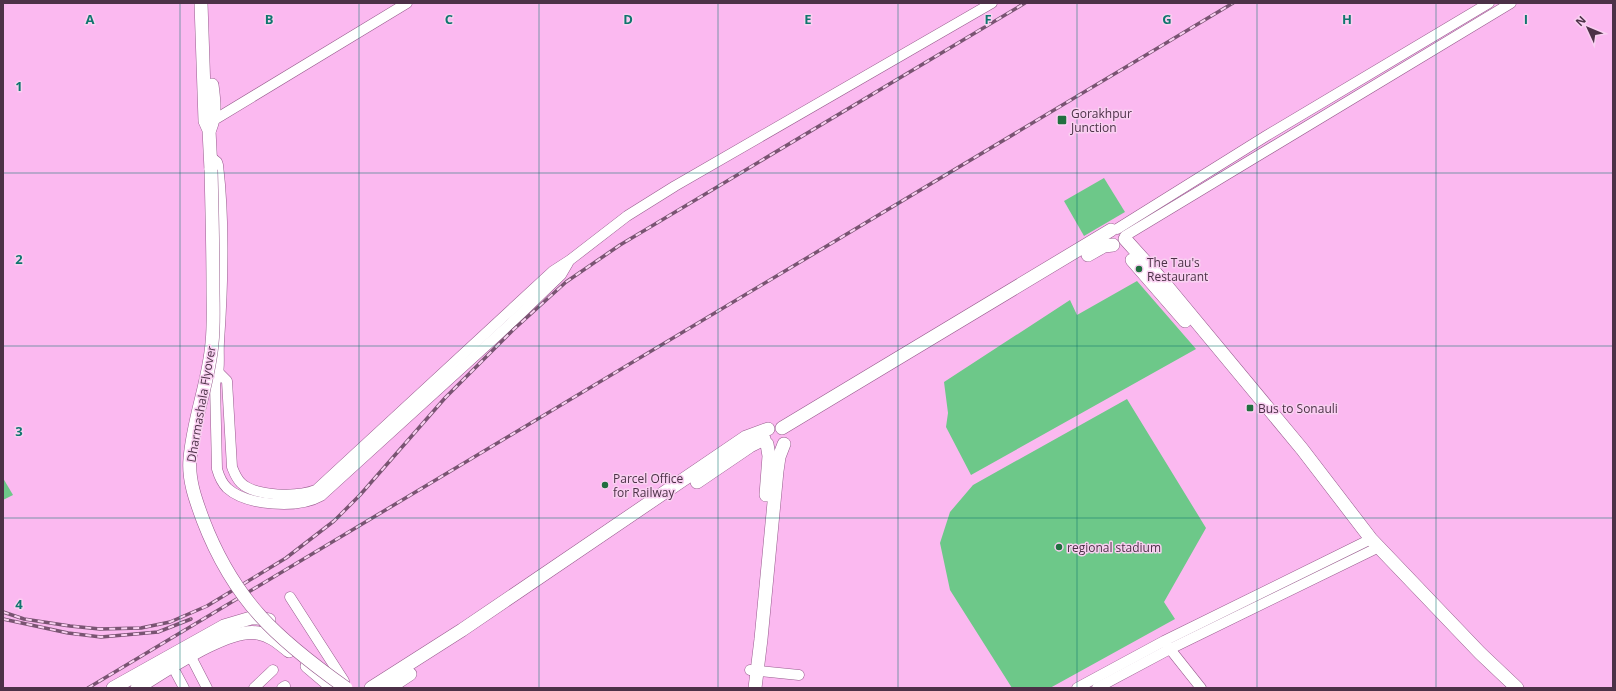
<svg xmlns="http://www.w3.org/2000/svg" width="1616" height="691" font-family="'Open Sans',sans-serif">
	<rect width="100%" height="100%" fill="#fbb9f0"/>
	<g fill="#6dc889">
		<path d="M 1104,178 L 1125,212 L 1084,236 L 1064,201 Z"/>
		<path d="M 1137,281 L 1196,349 L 971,475 L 946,427 L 948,413 L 944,382 L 1070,300 L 1077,315 Z"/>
		<path d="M 1127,399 L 1206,528 L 1164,602 L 1175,619 L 1050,688 L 1012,688 L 950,590 L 940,543 L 950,512 L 973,485 Z"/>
		<path d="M 3,478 L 13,495 L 3,500 Z"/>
	</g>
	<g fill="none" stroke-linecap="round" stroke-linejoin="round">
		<g stroke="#975b8d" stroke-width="11">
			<g id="minor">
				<path d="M 207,121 L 214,120 L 407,3"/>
				<path d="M 211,157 L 217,162 L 218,165 C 225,223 223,284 219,342 C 218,357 221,369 215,384 L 217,469 C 219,476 222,483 227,488 C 247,506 298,509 321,496 L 509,325 L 561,275 L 568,263"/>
				<path d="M 1117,229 L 1266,136 L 1489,3"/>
				<path d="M 1125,236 L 1511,3"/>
				<path d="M 219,373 L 227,381 L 232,467 C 234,472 236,478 241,483 C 256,497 298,497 316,490 L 553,271 L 570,260 L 627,216 L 675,186 L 992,3"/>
				<path d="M 290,597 L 344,681"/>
				<path d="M 1166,644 L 1201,688"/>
				<path d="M 190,655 L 207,688"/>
				<path d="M 750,670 L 799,675"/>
				<path d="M 176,673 L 184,688"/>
				<path d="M 254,688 L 273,670"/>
				<path d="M 282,688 L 285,686"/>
				<path d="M 1077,688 L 1164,641 L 1371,539"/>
				<path d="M 1097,688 L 1170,649 L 1379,547"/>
			</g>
		</g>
		<g stroke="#975b8d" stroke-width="14">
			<g id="major">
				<path d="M 201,3 L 205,121 L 209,130 L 211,170"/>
				<path d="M 210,129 C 216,114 214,100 212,85"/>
				<path d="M 1125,239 L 1161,279 L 1302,449 L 1371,539 L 1480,653 L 1517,688"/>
				<path d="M 1088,255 L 1104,246 L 1113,245"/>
				<path d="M 1132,260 L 1185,321"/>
				<path d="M 782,428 L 1111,230"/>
				<path d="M 697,482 L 750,446 L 764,439"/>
				<path d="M 766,495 L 769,456 L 767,444"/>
				<path d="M 307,666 L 333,688"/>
				<path d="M 113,688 L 224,626 L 251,618 L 258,618 L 269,620"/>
				<path d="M 137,688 C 164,672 227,627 258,633 C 270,635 279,643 289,651"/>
				<path d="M 371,688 L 462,630 L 746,437 L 768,429"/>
				<path d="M 389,688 L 410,674"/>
				<path d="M 755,688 L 761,639 L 777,471 L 779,457 L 784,444"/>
			</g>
		</g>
		<use href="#minor" stroke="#fff" stroke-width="10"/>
		<use href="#major" stroke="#fff" stroke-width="13"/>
		<g stroke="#795472" stroke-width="3.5">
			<g id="rail">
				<path d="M 3,612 L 24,619 L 70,626 L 100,629 L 141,628 L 170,622 L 207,606 L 286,558 L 334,521 L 360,495 L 445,398 L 513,330 L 566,282 L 620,245 L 1025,3"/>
				<path d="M 3,619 L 68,633 L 101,637 L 158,632 L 191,619"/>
				<path d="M 88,688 L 1233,3"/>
			</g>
		</g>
		<use href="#rail" stroke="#f9d0f1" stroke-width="2" stroke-dasharray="6" stroke-linecap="butt"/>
		<g stroke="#975b8d" stroke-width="14" stroke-linecap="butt">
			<path id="major-bridge" d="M 211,170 C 212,209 213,249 213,288 C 213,306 214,325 212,343 C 209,382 193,419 190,459 C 188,480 196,501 203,520 C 234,601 277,639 346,688"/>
		</g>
		<use href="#major-bridge" stroke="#fff" stroke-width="13"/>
	</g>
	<path fill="none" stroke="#0f766e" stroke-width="1" stroke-opacity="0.55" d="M 180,3 L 180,688M 359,3 L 359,688M 539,3 L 539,688M 718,3 L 718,688M 898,3 L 898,688M 1077,3 L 1077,688M 1257,3 L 1257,688M 1436,3 L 1436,688M 3,173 L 1613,173M 3,346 L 1613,346M 3,518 L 1613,518"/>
	<g fill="#206f3f" stroke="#f9d0f1" stroke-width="1.5">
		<rect x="1057" y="115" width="10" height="10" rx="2"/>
		<circle cx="1139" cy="269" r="4"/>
		<rect x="1246" y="404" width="8" height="8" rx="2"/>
		<circle cx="605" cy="485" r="4"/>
		<circle cx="1059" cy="547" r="4"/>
	</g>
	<g text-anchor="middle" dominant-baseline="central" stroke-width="3" stroke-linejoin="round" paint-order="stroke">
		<g font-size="12" fill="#4c3147" stroke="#f9d0f1" text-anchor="start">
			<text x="1071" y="113">Gorakhpur<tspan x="1071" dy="14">Junction</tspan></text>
			<text x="1147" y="262">The Tau's<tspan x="1147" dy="14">Restaurant</tspan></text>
			<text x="1258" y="408">Bus to Sonauli</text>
			<text x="613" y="478">Parcel Office<tspan x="613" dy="14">for Railway</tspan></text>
			<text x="1067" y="547">regional stadium</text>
		</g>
		<g font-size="12" fill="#4c3147" stroke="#f9d0f1">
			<text transform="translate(201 404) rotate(-80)">Dharmashala Flyover</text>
		</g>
	</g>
	<g font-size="13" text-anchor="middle" font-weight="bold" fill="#0f766e" stroke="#f9d0f1" stroke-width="3" stroke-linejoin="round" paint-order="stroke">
		<text x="90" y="24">A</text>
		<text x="269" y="24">B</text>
		<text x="449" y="24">C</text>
		<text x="628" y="24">D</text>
		<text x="808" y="24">E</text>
		<text x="988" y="24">F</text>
		<text x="1167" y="24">G</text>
		<text x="1347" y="24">H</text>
		<text x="1526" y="24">I</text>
		<text x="19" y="91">1</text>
		<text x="19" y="264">2</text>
		<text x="19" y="436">3</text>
		<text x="19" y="609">4</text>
	</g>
	<rect width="1616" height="691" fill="none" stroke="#4c3147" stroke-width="8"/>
	<g transform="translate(1588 28) rotate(314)" stroke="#f9d0f1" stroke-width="3" paint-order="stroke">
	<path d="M0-3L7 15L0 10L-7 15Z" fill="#4c3147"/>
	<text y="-6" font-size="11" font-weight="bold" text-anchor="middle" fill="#4c3147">N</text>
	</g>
</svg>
